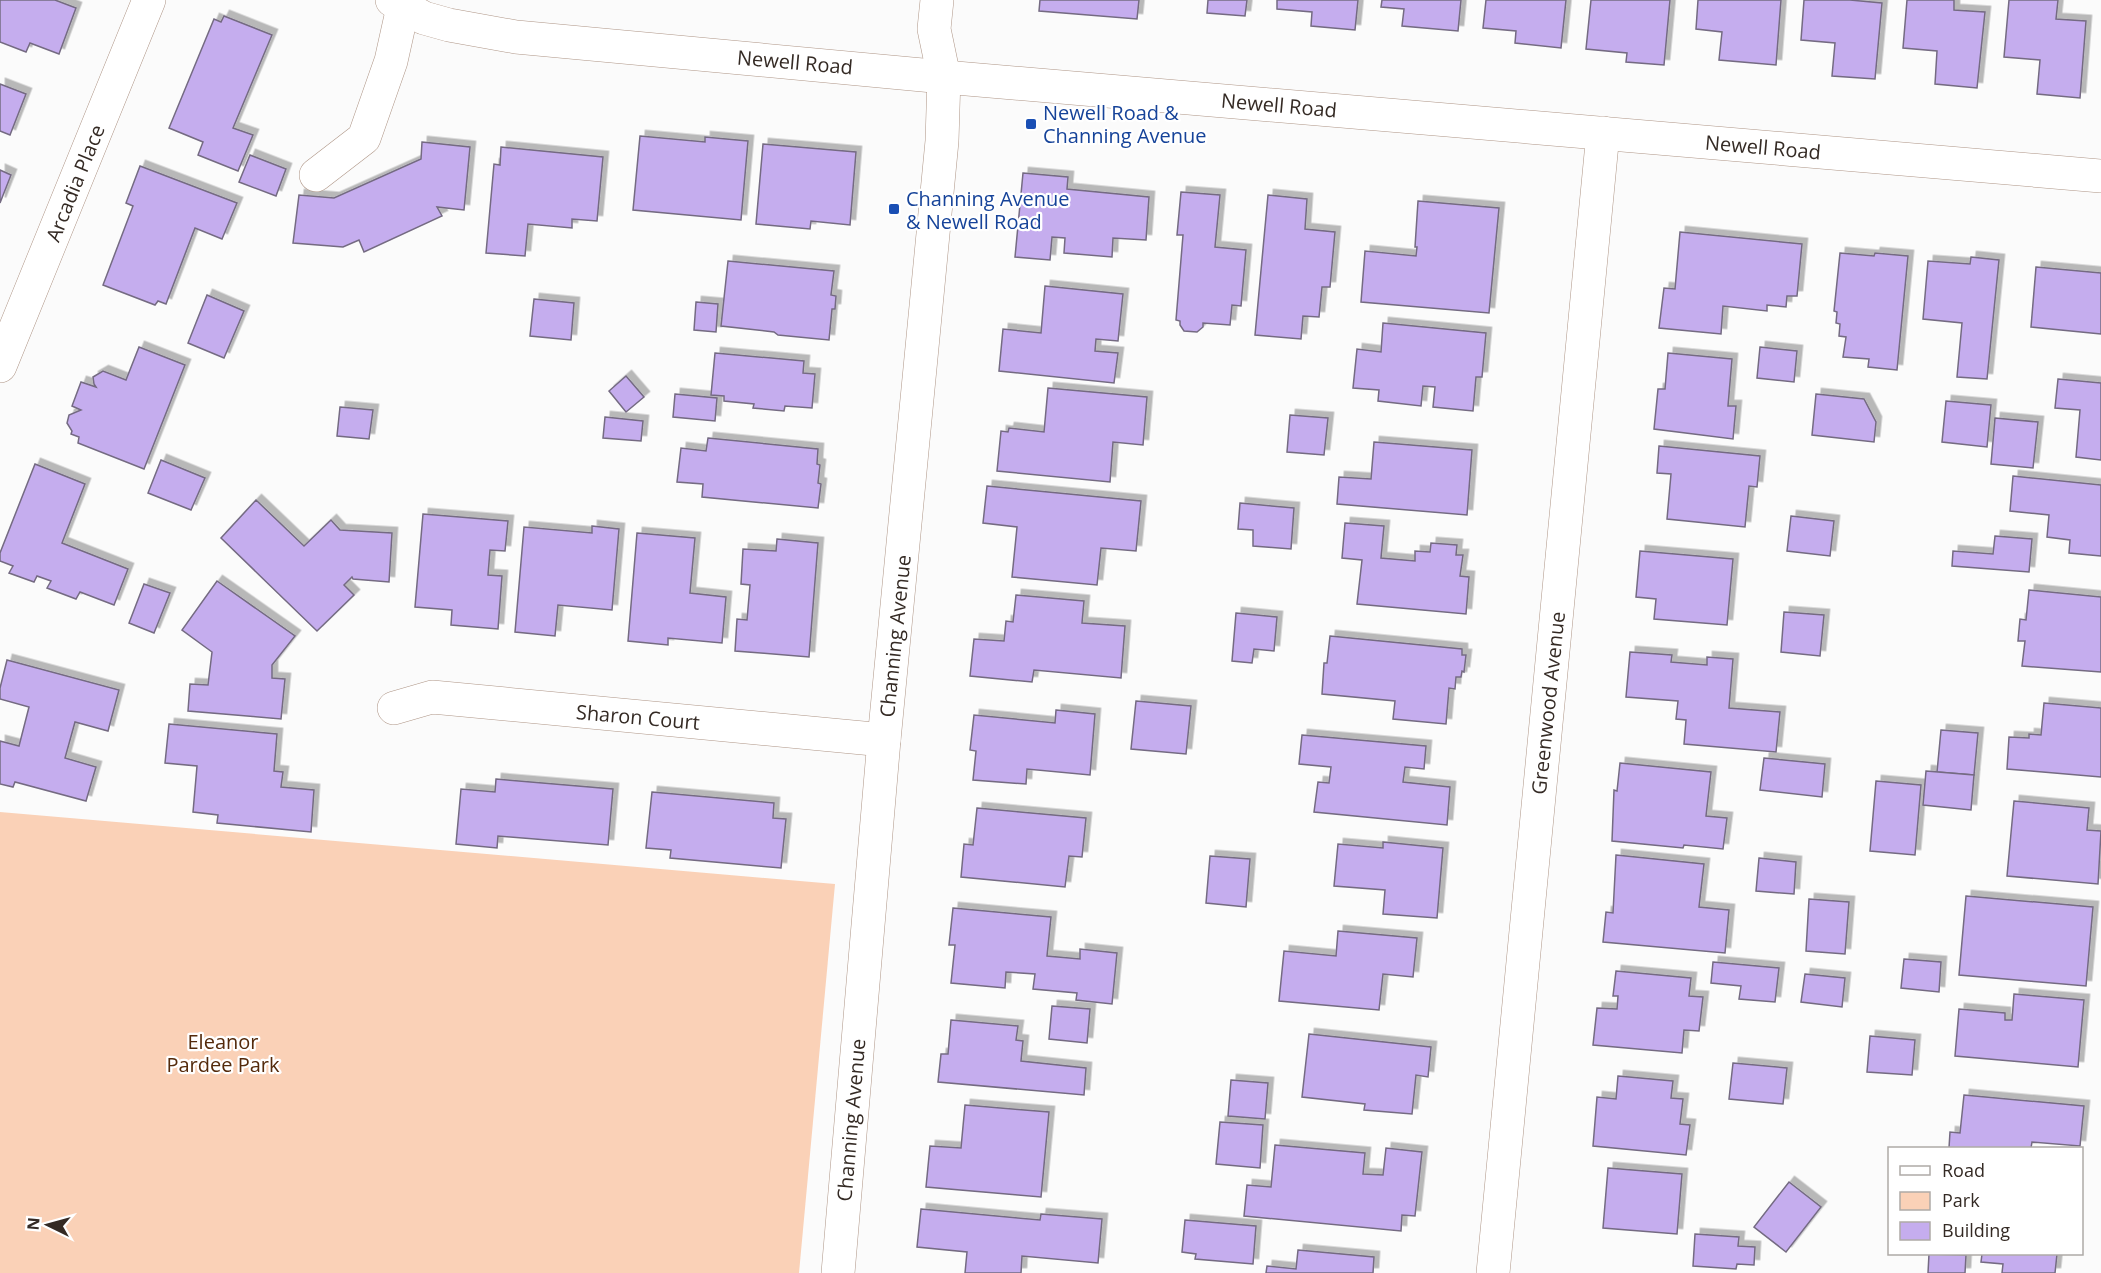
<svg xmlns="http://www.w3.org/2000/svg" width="2101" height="1273" font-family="'Open Sans',sans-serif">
	<defs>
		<filter id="shadow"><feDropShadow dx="5.5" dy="-5.5" stdDeviation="0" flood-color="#0004"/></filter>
	</defs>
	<rect width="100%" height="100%" fill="#fbfbfb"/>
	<path fill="#fad1b7" d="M 0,812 L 835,884 L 799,1273 L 0,1273 Z"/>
	<g fill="#c5adee" stroke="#746b82" stroke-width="1.5" filter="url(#shadow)">
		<path d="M 0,0 L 55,0 L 76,8 L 59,54 L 30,43 L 26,52 L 0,42 Z"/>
		<path d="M 1040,0 L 1139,0 L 1137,19 L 1039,11 Z"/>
		<path d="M 1208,0 L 1247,0 L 1245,16 L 1207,13 Z"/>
		<path d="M 1277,0 L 1358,0 L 1355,30 L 1311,26 L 1312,12 L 1277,9 Z"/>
		<path d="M 1382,0 L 1461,0 L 1458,31 L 1402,26 L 1404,9 L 1381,7 Z"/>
		<path d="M 1486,0 L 1566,0 L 1561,48 L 1515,43 L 1516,31 L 1483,28 Z"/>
		<path d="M 1591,0 L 1670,0 L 1664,65 L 1626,62 L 1627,53 L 1586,49 Z"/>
		<path d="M 1698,0 L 1781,0 L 1776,65 L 1719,60 L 1722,32 L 1696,29 Z"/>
		<path d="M 1804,0 L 1850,0 L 1882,3 L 1875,79 L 1832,76 L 1835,43 L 1801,40 Z"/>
		<path d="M 1907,0 L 1954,0 L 1954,10 L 1985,12 L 1977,88 L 1935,84 L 1937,51 L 1903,48 Z"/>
		<path d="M 2009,0 L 2058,0 L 2056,19 L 2086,21 L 2080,98 L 2037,94 L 2040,60 L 2004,57 Z"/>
		<path d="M 224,16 L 272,35 L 233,128 L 253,135 L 238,171 L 198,155 L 203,142 L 169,128 L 214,19 L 221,22 Z"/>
		<path d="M 0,84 L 26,94 L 10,135 L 0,131 Z"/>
		<path d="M 640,136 L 705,142 L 705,137 L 748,141 L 741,220 L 633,210 Z"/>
		<path d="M 422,142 L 470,147 L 464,210 L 437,207 L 442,216 L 364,252 L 359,240 L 343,247 L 293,243 L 299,195 L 334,198 L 421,159 Z"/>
		<path d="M 763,144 L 856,152 L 850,225 L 811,221 L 810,229 L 756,224 Z"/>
		<path d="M 501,147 L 603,157 L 597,221 L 572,219 L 572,228 L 528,224 L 525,256 L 486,253 L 494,164 L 500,165 Z"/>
		<path d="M 250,155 L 286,169 L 276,196 L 239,182 Z"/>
		<path d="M 140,166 L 237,203 L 222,239 L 195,228 L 166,304 L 158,301 L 155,305 L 103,285 L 133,206 L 126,203 Z"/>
		<path d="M 0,170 L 11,175 L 0,203 Z"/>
		<path d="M 1023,173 L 1068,177 L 1067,189 L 1149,197 L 1146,240 L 1113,238 L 1112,257 L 1064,253 L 1065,238 L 1052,237 L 1050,260 L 1015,257 Z"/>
		<path d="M 1181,192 L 1220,195 L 1215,247 L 1246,250 L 1241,306 L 1232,305 L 1230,325 L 1203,323 L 1203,327 L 1197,332 L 1184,331 L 1180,325 L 1180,321 L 1176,320 L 1183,235 L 1177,235 Z"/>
		<path d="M 1268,195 L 1307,199 L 1305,229 L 1335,232 L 1330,287 L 1322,287 L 1319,317 L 1303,316 L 1301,339 L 1255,335 Z"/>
		<path d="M 1418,201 L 1499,208 L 1489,313 L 1361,302 L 1365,251 L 1416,256 L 1417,247 L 1415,247 Z"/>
		<path d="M 1680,232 L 1802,244 L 1797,296 L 1787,296 L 1786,307 L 1767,305 L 1767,311 L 1723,306 L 1721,334 L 1659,328 L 1664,288 L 1675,289 Z"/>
		<path d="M 1840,253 L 1874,256 L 1875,253 L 1908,256 L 1897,370 L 1868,367 L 1869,359 L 1843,357 L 1846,337 L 1839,336 L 1840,324 L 1836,323 L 1837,312 L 1834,311 Z"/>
		<path d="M 1971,257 L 1999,260 L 1987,379 L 1957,377 L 1962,323 L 1923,319 L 1928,261 L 1970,264 Z"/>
		<path d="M 728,261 L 834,271 L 831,295 L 836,296 L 835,309 L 832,309 L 829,340 L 778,335 L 774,332 L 721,326 Z"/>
		<path d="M 2036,267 L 2101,273 L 2101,334 L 2031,327 Z"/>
		<path d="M 1045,286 L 1123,294 L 1118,341 L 1096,339 L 1095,351 L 1118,353 L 1114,383 L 999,371 L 1003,329 L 1041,333 Z"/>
		<path d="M 207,295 L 244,311 L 224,358 L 188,343 Z"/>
		<path d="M 534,299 L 574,303 L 571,340 L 530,336 Z"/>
		<path d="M 696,302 L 718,304 L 716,332 L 694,330 Z"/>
		<path d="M 1383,323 L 1486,333 L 1482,377 L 1476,377 L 1473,411 L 1433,407 L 1435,387 L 1423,386 L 1421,406 L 1378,401 L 1379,390 L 1353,388 L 1357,349 L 1381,352 Z"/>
		<path d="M 139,347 L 185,365 L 144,469 L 78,443 L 79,437 L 71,434 L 72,431 L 67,423 L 69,415 L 81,410 L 72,406 L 81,382 L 96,387 L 94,384 L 93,377 L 103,371 L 126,380 Z"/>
		<path d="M 1760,347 L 1797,351 L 1794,382 L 1757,378 Z"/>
		<path d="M 715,353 L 804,361 L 803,373 L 815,374 L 812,408 L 785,406 L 784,411 L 753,408 L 754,404 L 724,401 L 724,396 L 711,395 Z"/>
		<path d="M 1668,353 L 1732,359 L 1728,406 L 1736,406 L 1733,439 L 1654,429 L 1658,389 L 1665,389 Z"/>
		<path d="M 626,376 L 644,397 L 626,412 L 609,391 Z"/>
		<path d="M 2058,379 L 2101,383 L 2101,460 L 2076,457 L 2080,410 L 2055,408 Z"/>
		<path d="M 1048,388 L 1147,397 L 1143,445 L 1113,442 L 1110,482 L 997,471 L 1001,431 L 1008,432 L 1009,428 L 1044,432 Z"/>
		<path d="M 675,394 L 717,398 L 715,421 L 673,417 Z"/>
		<path d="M 1816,394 L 1864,399 L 1876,422 L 1874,442 L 1812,435 Z"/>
		<path d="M 1946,401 L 1991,405 L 1987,447 L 1942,442 Z"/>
		<path d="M 340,407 L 373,410 L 369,439 L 337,436 Z"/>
		<path d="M 1290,415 L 1328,418 L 1324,455 L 1287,452 Z"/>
		<path d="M 605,417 L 643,421 L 641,441 L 603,438 Z"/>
		<path d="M 1995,418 L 2038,422 L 2033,468 L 1991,464 Z"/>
		<path d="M 708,438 L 818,449 L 817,464 L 820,465 L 818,483 L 821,484 L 818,508 L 702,497 L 703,484 L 677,482 L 681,448 L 706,451 Z"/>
		<path d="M 1374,442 L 1472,450 L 1467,515 L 1337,504 L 1339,477 L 1371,479 Z"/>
		<path d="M 1659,446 L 1760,456 L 1757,487 L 1749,486 L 1745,527 L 1667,519 L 1671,474 L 1657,473 Z"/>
		<path d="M 161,460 L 205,478 L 191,510 L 148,493 Z"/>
		<path d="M 35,464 L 85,484 L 62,543 L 128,569 L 114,605 L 80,592 L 76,599 L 47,588 L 51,581 L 37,576 L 34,582 L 9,573 L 13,566 L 0,561 L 0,553 Z"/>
		<path d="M 2013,476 L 2101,485 L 2101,556 L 2069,553 L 2070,540 L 2047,537 L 2049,515 L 2010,511 Z"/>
		<path d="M 987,486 L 1141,501 L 1136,551 L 1101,548 L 1097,585 L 1012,577 L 1017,527 L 983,523 Z"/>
		<path d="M 256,500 L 304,546 L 331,520 L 340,530 L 392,533 L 389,582 L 353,579 L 352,577 L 344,585 L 354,595 L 317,631 L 221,538 Z"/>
		<path d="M 1240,503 L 1294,508 L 1291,549 L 1253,546 L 1253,530 L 1238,529 Z"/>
		<path d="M 423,514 L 508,521 L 505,551 L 490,550 L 488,575 L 502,576 L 498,629 L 451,625 L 452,610 L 415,607 Z"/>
		<path d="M 1791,516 L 1834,521 L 1830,556 L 1787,551 Z"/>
		<path d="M 1345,523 L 1384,526 L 1381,558 L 1415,561 L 1415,551 L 1430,552 L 1431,543 L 1457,545 L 1456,555 L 1463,555 L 1460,576 L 1469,577 L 1466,614 L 1357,604 L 1362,560 L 1342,558 Z"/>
		<path d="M 592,526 L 619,529 L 612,610 L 558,605 L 555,636 L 515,632 L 524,527 L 592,533 Z"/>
		<path d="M 637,533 L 695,538 L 690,593 L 726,597 L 722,643 L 668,638 L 668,645 L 628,641 Z"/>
		<path d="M 1995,536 L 2032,539 L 2029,572 L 1952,566 L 1953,551 L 1993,554 Z"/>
		<path d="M 777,539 L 818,543 L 809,657 L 735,651 L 737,619 L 747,620 L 750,585 L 741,584 L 743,549 L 776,551 Z"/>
		<path d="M 1640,551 L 1733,559 L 1727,625 L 1654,619 L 1656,599 L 1636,597 Z"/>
		<path d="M 217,581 L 295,636 L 272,665 L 272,678 L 285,679 L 281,719 L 188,711 L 190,684 L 208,685 L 212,652 L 182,630 Z"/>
		<path d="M 144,584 L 170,593 L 154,633 L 129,623 Z"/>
		<path d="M 2029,590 L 2101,597 L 2101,672 L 2022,666 L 2025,641 L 2018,641 L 2020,619 L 2026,620 Z"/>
		<path d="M 1016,595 L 1084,601 L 1082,623 L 1125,626 L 1121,678 L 1034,670 L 1032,682 L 970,676 L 974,639 L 1004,641 L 1006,621 L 1013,622 Z"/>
		<path d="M 1784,612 L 1824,615 L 1820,656 L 1781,652 Z"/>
		<path d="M 1236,613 L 1277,617 L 1274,651 L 1254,649 L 1252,663 L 1232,661 Z"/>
		<path d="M 1330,636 L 1462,649 L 1462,655 L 1466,655 L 1464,672 L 1462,671 L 1461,677 L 1456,677 L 1455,689 L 1449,688 L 1446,724 L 1393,719 L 1395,701 L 1322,694 L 1324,663 L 1327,663 Z"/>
		<path d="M 1630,652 L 1672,655 L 1671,662 L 1707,665 L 1707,657 L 1733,659 L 1729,708 L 1780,712 L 1776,752 L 1684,744 L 1686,720 L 1676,719 L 1678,701 L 1626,697 Z"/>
		<path d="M 7,660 L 119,690 L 108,731 L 75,722 L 65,758 L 96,767 L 86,801 L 15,782 L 13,787 L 0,784 L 0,741 L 19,746 L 29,707 L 0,699 L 0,688 Z"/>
		<path d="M 1136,701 L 1191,706 L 1186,754 L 1131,749 Z"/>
		<path d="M 2044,703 L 2101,708 L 2101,777 L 2007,769 L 2009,737 L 2029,738 L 2029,734 L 2041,735 Z"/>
		<path d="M 1056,710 L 1095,714 L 1090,775 L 1027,769 L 1026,784 L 973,780 L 976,751 L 970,750 L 974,715 L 1055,723 Z"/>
		<path d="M 169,724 L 277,734 L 274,771 L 283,772 L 281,787 L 314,790 L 311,832 L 217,823 L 218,815 L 193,812 L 197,766 L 165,763 Z"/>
		<path d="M 1941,730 L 1978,733 L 1974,775 L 1937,772 Z"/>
		<path d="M 1302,735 L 1426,746 L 1424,769 L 1405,767 L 1403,782 L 1450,787 L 1447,825 L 1314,812 L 1318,782 L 1329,783 L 1331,767 L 1299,764 Z"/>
		<path d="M 1764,758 L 1825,764 L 1822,797 L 1760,790 Z"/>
		<path d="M 1620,763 L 1711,772 L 1706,816 L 1727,818 L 1723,849 L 1684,845 L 1683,848 L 1612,841 L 1614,790 L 1617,791 Z"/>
		<path d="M 1926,771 L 1974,775 L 1971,810 L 1923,805 Z"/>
		<path d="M 496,779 L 613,789 L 608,845 L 498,836 L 497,848 L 456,844 L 461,789 L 495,792 Z"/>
		<path d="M 1876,781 L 1921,785 L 1915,855 L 1870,851 Z"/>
		<path d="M 652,792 L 774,803 L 773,818 L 786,819 L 781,868 L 670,858 L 671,850 L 646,848 Z"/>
		<path d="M 2014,801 L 2089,808 L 2087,830 L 2101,831 L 2098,884 L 2007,876 Z"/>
		<path d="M 977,808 L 1086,818 L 1082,857 L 1069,856 L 1065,887 L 961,877 L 964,844 L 973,845 Z"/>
		<path d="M 1383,842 L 1443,848 L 1437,918 L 1383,914 L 1385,890 L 1334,886 L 1338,844 L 1383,848 Z"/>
		<path d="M 1616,855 L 1704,864 L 1699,907 L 1729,910 L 1725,953 L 1603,942 L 1606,912 L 1613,913 Z"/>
		<path d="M 1210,856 L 1250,859 L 1246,907 L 1206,903 Z"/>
		<path d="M 1759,858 L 1796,862 L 1794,894 L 1756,891 Z"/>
		<path d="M 1966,896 L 2093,907 L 2086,986 L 1959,975 Z"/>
		<path d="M 1809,899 L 1849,902 L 1845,954 L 1806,951 Z"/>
		<path d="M 953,908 L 1051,917 L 1047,956 L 1080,959 L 1080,949 L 1117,953 L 1112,1004 L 1076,1000 L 1077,993 L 1033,989 L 1035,974 L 1006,972 L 1005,988 L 951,983 L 955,945 L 949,945 Z"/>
		<path d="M 1338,931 L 1417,938 L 1413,977 L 1383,974 L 1379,1010 L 1279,1001 L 1284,951 L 1336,956 Z"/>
		<path d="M 1904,959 L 1941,962 L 1939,992 L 1901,988 Z"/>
		<path d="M 1713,962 L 1779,968 L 1775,1002 L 1739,999 L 1741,986 L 1711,983 Z"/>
		<path d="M 1616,971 L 1691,978 L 1689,996 L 1703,997 L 1699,1031 L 1684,1030 L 1682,1053 L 1593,1045 L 1597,1008 L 1617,1009 L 1618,996 L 1613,996 Z"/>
		<path d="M 1805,974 L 1845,978 L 1842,1007 L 1801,1002 Z"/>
		<path d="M 2014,994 L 2084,1000 L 2078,1067 L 1955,1056 L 1959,1009 L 2005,1013 L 2005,1020 L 2012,1020 Z"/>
		<path d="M 1052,1006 L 1090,1009 L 1087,1043 L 1049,1039 Z"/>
		<path d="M 951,1020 L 1018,1026 L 1016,1040 L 1023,1041 L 1021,1061 L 1086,1068 L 1084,1095 L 938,1082 L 941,1054 L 948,1054 Z"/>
		<path d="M 1309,1034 L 1431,1047 L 1428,1077 L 1416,1075 L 1412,1114 L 1364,1110 L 1365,1104 L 1302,1097 Z"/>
		<path d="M 1870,1036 L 1915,1040 L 1912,1075 L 1867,1072 Z"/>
		<path d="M 1733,1063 L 1787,1068 L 1783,1104 L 1729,1099 Z"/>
		<path d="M 1618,1076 L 1673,1081 L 1671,1098 L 1683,1099 L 1680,1124 L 1690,1125 L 1686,1155 L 1593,1146 L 1597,1097 L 1616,1099 Z"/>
		<path d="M 1231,1080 L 1268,1083 L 1265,1119 L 1228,1116 Z"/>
		<path d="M 1964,1095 L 2084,1106 L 2080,1146 L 2032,1142 L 2031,1148 L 1949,1148 L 1950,1132 L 1960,1133 Z"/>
		<path d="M 965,1105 L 1049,1112 L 1041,1197 L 926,1187 L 930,1146 L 961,1148 Z"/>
		<path d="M 1220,1122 L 1263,1125 L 1260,1168 L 1216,1164 Z"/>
		<path d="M 1275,1145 L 1365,1153 L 1363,1174 L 1383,1175 L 1386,1148 L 1422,1152 L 1415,1216 L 1402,1215 L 1401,1231 L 1244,1216 L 1247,1185 L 1271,1187 Z"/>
		<path d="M 1608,1168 L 1682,1174 L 1677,1234 L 1603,1228 Z"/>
		<path d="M 1789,1182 L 1821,1207 L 1786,1252 L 1754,1227 Z"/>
		<path d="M 921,1209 L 1040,1220 L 1041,1214 L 1102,1219 L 1098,1263 L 1022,1256 L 1021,1273 L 965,1273 L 967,1252 L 917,1247 Z"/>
		<path d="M 1185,1220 L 1256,1226 L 1253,1264 L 1195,1259 L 1196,1254 L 1182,1252 Z"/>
		<path d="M 1695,1234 L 1739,1237 L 1738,1246 L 1755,1247 L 1754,1265 L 1737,1264 L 1736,1269 L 1693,1266 Z"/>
		<path d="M 1298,1250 L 1374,1257 L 1373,1273 L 1266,1273 L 1267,1266 L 1296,1269 Z"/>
		<path d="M 1929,1254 L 1966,1255 L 1965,1273 L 1928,1273 Z"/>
		<path d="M 1982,1254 L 2057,1254 L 2055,1273 L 2002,1273 L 2003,1264 L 1981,1262 Z"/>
	</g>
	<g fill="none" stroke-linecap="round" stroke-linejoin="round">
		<g stroke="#af9687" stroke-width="34">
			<g id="minor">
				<path d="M 392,0 L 424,18 L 449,25 L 516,37 L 944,77 L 2101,176"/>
				<path d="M 316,175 L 364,138 L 391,61 L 403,7"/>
				<path d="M 0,366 L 149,0"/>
				<path d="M 394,708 L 432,697 L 884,740"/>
				<path d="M 838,1273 L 884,740 L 942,141 L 944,77 L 934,29 L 937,0"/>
				<path d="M 1493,1273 L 1603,133"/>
			</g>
		</g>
		<use href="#minor" stroke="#fff" stroke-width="33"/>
	</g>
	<g fill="#1a4fb4" stroke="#fff" stroke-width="2">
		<rect x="1025" y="118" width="12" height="12" rx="3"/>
		<rect x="888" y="203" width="12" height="12" rx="3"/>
	</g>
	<g text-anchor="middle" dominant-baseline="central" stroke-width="4.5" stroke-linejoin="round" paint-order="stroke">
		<g font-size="20" fill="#342a24" stroke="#fff">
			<text transform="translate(795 62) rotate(5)">Newell Road</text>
			<text transform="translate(1279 105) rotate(5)">Newell Road</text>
			<text transform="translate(1763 147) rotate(5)">Newell Road</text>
			<text transform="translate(75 183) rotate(-68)">Arcadia Place</text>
			<text transform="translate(895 636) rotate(-84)">Channing Avenue</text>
			<text transform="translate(1548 703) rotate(-84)">Greenwood Avenue</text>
			<text transform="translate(638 717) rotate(5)">Sharon Court</text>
			<text transform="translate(851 1120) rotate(-85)">Channing Avenue</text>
		</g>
		<g font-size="20" fill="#164399" stroke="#fff" text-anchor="start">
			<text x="1043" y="112">Newell Road &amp;<tspan x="1043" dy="23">Channing Avenue</tspan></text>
			<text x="906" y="198">Channing Avenue<tspan x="906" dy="23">&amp; Newell Road</tspan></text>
		</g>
		<g font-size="20" fill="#542a0b" stroke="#fff">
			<text x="223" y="1041">Eleanor<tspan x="223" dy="23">Pardee Park</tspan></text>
		</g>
	</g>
	<rect x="1888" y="1147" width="195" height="108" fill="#ffffff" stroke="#aeaaa7" stroke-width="1.5"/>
	<rect x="1900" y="1166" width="30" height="9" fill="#ffffff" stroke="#aeaaa7" stroke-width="1.5"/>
	<text x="1942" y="1177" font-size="18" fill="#342a24">Road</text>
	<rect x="1900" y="1192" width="30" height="18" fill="#fad1b7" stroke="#aeaaa7" stroke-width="1.5"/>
	<text x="1942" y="1207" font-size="18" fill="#342a24">Park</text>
	<rect x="1900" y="1222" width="30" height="18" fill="#c5adee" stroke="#aeaaa7" stroke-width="1.5"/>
	<text x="1942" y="1237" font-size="18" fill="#342a24">Building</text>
	<g transform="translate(48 1225) rotate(275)" stroke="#ffffff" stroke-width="4.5" paint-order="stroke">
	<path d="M0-4.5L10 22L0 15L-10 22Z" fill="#342a24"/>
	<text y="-9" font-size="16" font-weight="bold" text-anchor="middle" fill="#342a24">N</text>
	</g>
</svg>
